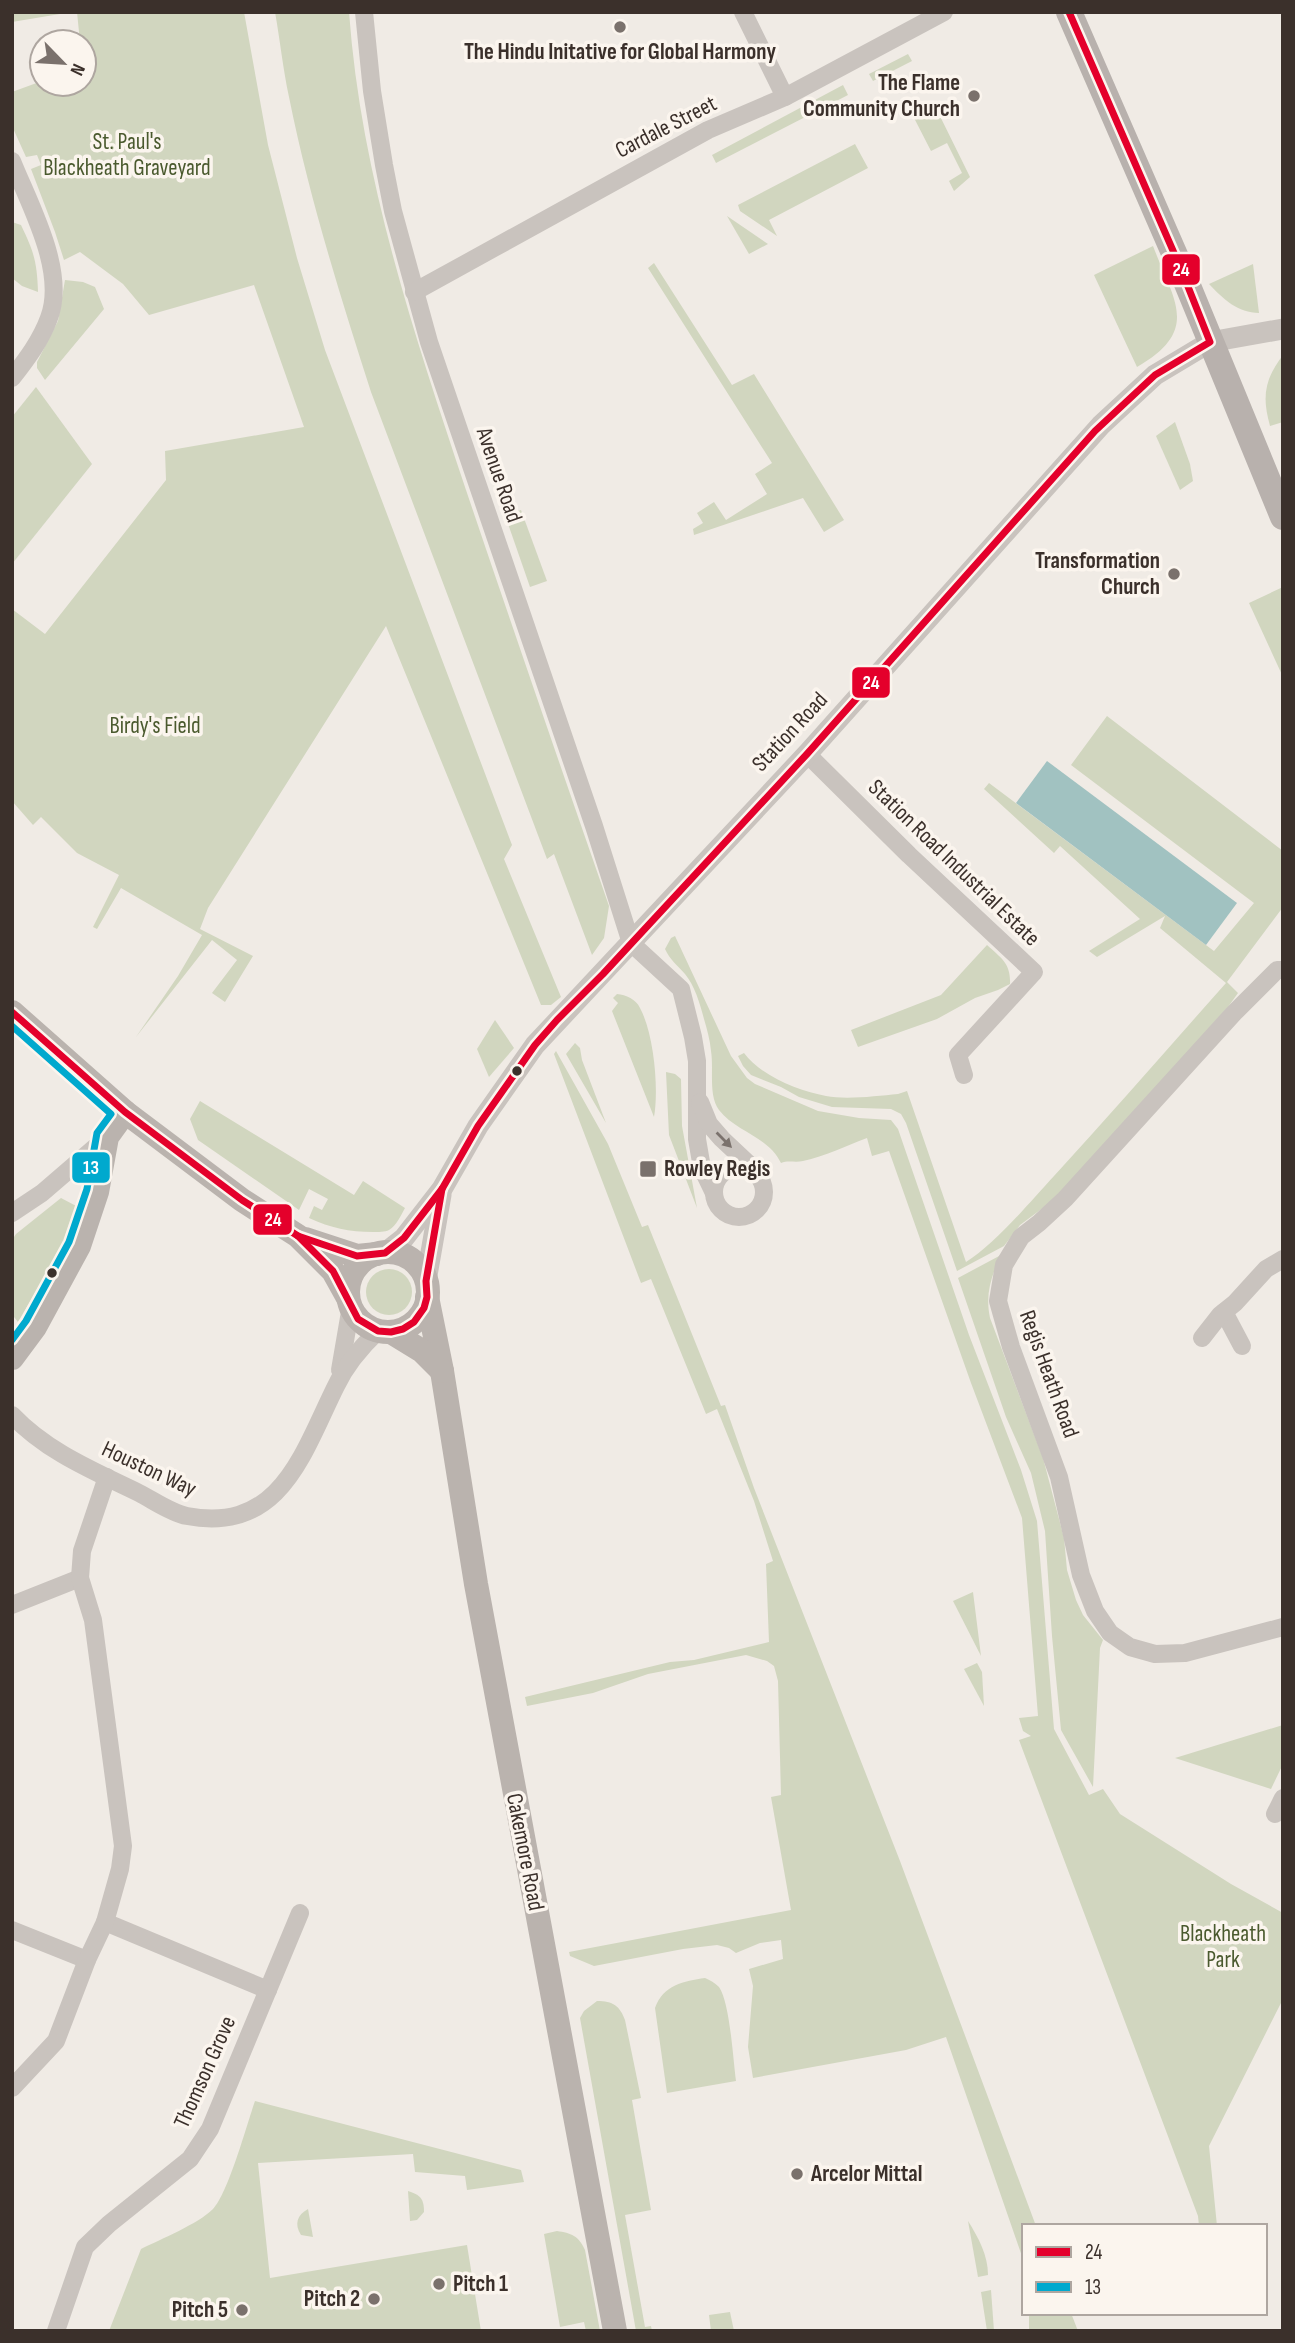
<svg xmlns="http://www.w3.org/2000/svg" width="1295" height="2343" font-family="'Sofia Sans Condensed',sans-serif">
	<rect width="100%" height="100%" fill="#f0ebe5"/>
	<g fill="#d1d6bf">
		<path d="M 12,12 L 72,12 L 12,22 Z"/>
		<path d="M 77,12 L 244,12 L 268,145 L 297,258 L 325,350 L 512,845 L 504,859 L 561,997 L 551,1005 L 541,1005 L 386,626 L 208,908 L 200,929 L 253,956 L 225,1002 L 212,993 L 237,960 L 212,940 L 136,1037 L 178,976 L 202,935 L 121,888 L 97,929 L 93,927 L 119,875 L 77,853 L 41,817 L 33,825 L 12,801 L 12,609 L 45,634 L 166,480 L 165,451 L 304,427 L 254,285 L 149,315 L 123,284 L 80,252 L 64,260 L 55,232 L 31,169 L 41,165 L 37,155 L 26,157 L 12,126 L 12,92 L 42,81 L 42,84 L 84,84 L 84,42 L 80,42 Z"/>
		<path d="M 275,12 L 349,12 C 361,177 414,334 466,490 C 513,629 561,768 609,906 L 604,938 L 592,955 L 554,854 L 547,859 L 371,392 C 340,295 309,197 289,97 C 283,69 280,40 275,12 Z"/>
		<path d="M 908,54 L 912,61 L 873,81 L 869,74 Z"/>
		<path d="M 843,85 L 848,95 L 716,163 L 712,155 Z"/>
		<path d="M 934,104 L 970,177 L 954,191 L 949,181 L 962,173 L 947,143 L 931,151 L 912,114 Z"/>
		<path d="M 855,144 L 868,168 L 769,220 L 777,236 L 740,211 L 738,205 Z"/>
		<path d="M 727,216 L 768,244 L 749,254 Z"/>
		<path d="M 12,222 L 21,225 C 34,252 37,262 38,292 L 22,286 L 12,278 Z"/>
		<path d="M 1153,246 C 1174,301 1201,330 1137,367 L 1094,275 Z"/>
		<path d="M 654,263 L 732,385 L 754,374 L 844,520 L 824,532 L 803,498 L 694,535 L 693,529 L 703,523 L 697,513 L 714,502 L 726,520 L 767,494 L 755,474 L 772,463 L 648,268 Z"/>
		<path d="M 1253,264 L 1259,313 C 1238,313 1223,299 1209,284 Z"/>
		<path d="M 65,280 L 83,282 L 95,287 L 104,309 L 45,380 L 37,368 L 37,362 L 58,321 Z"/>
		<path d="M 1283,355 L 1283,422 L 1270,426 C 1262,397 1264,380 1283,355 Z"/>
		<path d="M 36,387 L 92,464 L 12,564 L 12,417 Z"/>
		<path d="M 1175,422 L 1190,464 L 1193,481 L 1180,490 L 1156,436 Z"/>
		<path d="M 521,510 L 547,581 L 530,587 L 505,515 Z"/>
		<path d="M 1283,587 L 1283,677 L 1249,603 Z"/>
		<path d="M 1107,716 L 1283,851 L 1283,907 L 1227,982 L 1238,993 L 1228,1007 L 1059,1196 L 1020,1225 L 1004,1246 L 957,1271 L 906,1123 L 901,1114 L 891,1109 L 832,1107 L 799,1097 L 781,1087 L 751,1075 L 743,1066 L 738,1056 L 744,1053 C 761,1076 799,1091 826,1096 C 846,1100 877,1096 898,1094 L 907,1091 L 966,1262 C 995,1244 1030,1202 1054,1176 C 1113,1112 1169,1047 1226,983 L 1160,928 L 1165,916 L 1097,957 L 1089,951 L 1140,919 L 1060,846 L 1054,853 L 984,789 L 989,783 L 1214,951 L 1254,903 L 1071,765 Z"/>
		<path d="M 675,936 L 731,1056 L 747,1078 L 755,1084 L 818,1111 L 859,1118 L 891,1120 L 898,1129 L 969,1335 L 1021,1470 L 1037,1521 L 1054,1729 L 1089,1795 L 1103,1789 L 1120,1814 L 1231,1884 L 1283,1913 L 1283,1999 L 1209,2146 L 1217,2226 L 1199,2226 L 1198,2216 L 1019,1740 L 1031,1736 L 1023,1731 L 1019,1718 L 1038,1716 L 1022,1518 L 971,1383 L 889,1151 L 872,1156 L 867,1138 C 846,1146 825,1156 803,1161 C 795,1163 788,1160 781,1163 C 768,1136 736,1132 719,1110 C 708,1095 714,1069 711,1051 C 710,1040 707,1029 704,1019 C 700,1004 695,986 685,974 C 677,965 670,960 665,949 L 671,938 Z"/>
		<path d="M 987,945 C 1001,958 1011,963 1010,984 L 998,990 L 975,998 L 937,1019 L 858,1047 L 851,1030 L 941,995 Z"/>
		<path d="M 617,994 C 626,995 636,999 640,1008 C 654,1034 659,1089 654,1117 L 612,1011 L 618,1003 L 613,998 Z"/>
		<path d="M 495,1020 L 514,1048 L 489,1077 L 477,1049 Z"/>
		<path d="M 575,1043 L 580,1048 L 582,1060 L 606,1123 L 566,1054 Z"/>
		<path d="M 556,1051 L 608,1144 L 642,1227 L 648,1225 L 721,1406 L 725,1405 L 754,1488 L 900,1861 L 1036,2226 L 1024,2226 L 1024,2262 L 946,2037 L 906,2050 L 753,2078 L 748,2047 L 753,1986 L 749,1969 L 783,1959 L 781,1940 L 760,1943 L 736,1953 L 729,1948 L 717,1945 L 683,1949 L 594,1966 L 570,1956 L 569,1952 L 791,1910 L 771,1797 L 781,1795 L 778,1681 L 774,1666 L 767,1661 L 746,1655 L 648,1674 L 593,1693 L 527,1706 L 525,1697 L 670,1662 L 694,1660 L 769,1642 L 766,1564 L 773,1561 L 754,1501 L 717,1409 L 706,1414 L 651,1279 L 641,1283 L 554,1054 Z"/>
		<path d="M 666,1072 L 675,1074 L 681,1079 L 682,1126 L 697,1208 L 669,1135 Z"/>
		<path d="M 200,1101 L 354,1195 L 363,1181 L 405,1208 C 401,1215 397,1225 389,1230 C 385,1232 378,1232 373,1232 C 349,1232 331,1228 309,1218 L 314,1206 L 322,1210 L 328,1199 L 309,1189 L 299,1210 L 198,1140 L 190,1119 Z"/>
		<path d="M 61,1198 L 80,1208 L 55,1259 L 18,1322 L 14,1317 L 12,1240 L 16,1234 Z"/>
		<path d="M 1001,1255 C 991,1277 985,1294 990,1318 L 1043,1458 L 1064,1538 L 1067,1570 L 1076,1600 L 1083,1615 L 1103,1640 L 1100,1648 L 1093,1787 L 1061,1730 L 1052,1636 L 1045,1531 L 1031,1473 L 1006,1417 L 958,1278 Z"/>
		<circle cx="389" cy="1292" r="23"/>
		<path d="M 973,1592 L 981,1656 L 953,1601 Z"/>
		<path d="M 977,1663 L 982,1672 L 984,1706 L 964,1669 Z"/>
		<path d="M 1283,1725 L 1283,1764 L 1271,1789 L 1175,1758 Z"/>
		<path d="M 705,1978 C 710,1980 715,1983 719,1987 C 730,2003 733,2059 736,2081 L 667,2093 L 655,2008 C 663,1985 684,1981 705,1978 Z"/>
		<path d="M 597,2001 C 613,2001 620,2006 625,2020 L 641,2098 L 632,2100 L 651,2210 L 625,2215 L 645,2327 L 651,2326 L 652,2331 L 636,2331 L 580,2018 L 584,2011 Z"/>
		<path d="M 255,2101 L 521,2170 L 524,2182 L 467,2190 L 465,2176 L 415,2172 L 413,2154 L 258,2163 L 270,2278 L 467,2245 L 481,2331 L 109,2331 L 141,2249 C 161,2239 198,2224 213,2209 C 228,2194 247,2124 255,2101 Z"/>
		<path d="M 408,2191 C 420,2195 424,2198 424,2212 L 417,2220 L 410,2221 Z"/>
		<path d="M 308,2209 L 313,2237 L 301,2235 C 294,2224 297,2215 308,2209 Z"/>
		<path d="M 968,2221 C 978,2237 988,2255 988,2275 L 978,2277 Z"/>
		<path d="M 557,2231 C 571,2233 579,2236 585,2250 L 600,2331 L 586,2331 L 584,2322 L 560,2327 L 544,2234 Z"/>
		<path d="M 991,2290 L 994,2331 L 987,2331 L 981,2292 Z"/>
		<path d="M 730,2312 L 734,2331 L 711,2331 L 709,2315 Z"/>
		<path d="M 1029,2313 L 1071,2313 L 1078,2331 L 1029,2331 Z"/>
	</g>
	<path fill="#a1c2c1" d="M 1047,761 L 1237,903 L 1206,945 L 1016,803 Z"/>
	<g fill="none" stroke-linecap="round" stroke-linejoin="round">
		<g stroke="#c9c3be" stroke-width="18">
			<path d="M 364,12 L 372,91 L 384,165 L 393,211 L 429,342 L 594,826 L 631,943 L 681,989 L 693,1037 L 697,1061 L 697,1139 L 702,1168 L 714,1193"/>
			<path d="M 743,12 L 785,97"/>
			<path d="M 12,161 C 29,204 67,271 49,318 C 41,340 27,359 12,378"/>
			<path d="M 414,292 L 708,130 L 785,97 L 944,12"/>
			<path d="M 807,754 L 909,855 L 1034,972 L 958,1055 L 964,1075"/>
			<path d="M 1283,970 L 1277,970 L 1234,1013 L 1065,1199 L 1039,1223 L 1021,1237 L 1004,1265 L 998,1301 L 1011,1347 L 1059,1477 L 1081,1575 L 1095,1611 L 1110,1633 L 1130,1647 L 1155,1654 L 1185,1653 L 1283,1627"/>
			<path d="M 700,1102 L 709,1124 L 722,1139 L 754,1169"/>
			<circle cx="739" cy="1192" r="25"/>
			<path d="M 12,1213 L 42,1193 L 107,1137"/>
			<path d="M 1224,1312 L 1242,1346"/>
			<path d="M 1202,1338 L 1220,1315 L 1235,1303 L 1266,1269 L 1283,1259"/>
			<path d="M 340,1370 L 351,1306"/>
			<path d="M 12,1415 C 47,1452 94,1471 139,1493 C 153,1500 171,1513 187,1516 C 281,1534 303,1452 336,1386 C 346,1365 361,1347 378,1331"/>
			<path d="M 12,1605 L 80,1578"/>
			<path d="M 1275,1814 L 1283,1798"/>
			<path d="M 105,1922 L 268,1990"/>
			<path d="M 12,1930 L 87,1960"/>
			<path d="M 12,2088 L 56,2041 L 87,1960 L 105,1922 L 120,1869 L 123,1846 L 93,1620 L 80,1578 L 82,1551 L 107,1477"/>
			<path d="M 56,2331 L 85,2247 L 109,2224 L 190,2159 L 210,2129 L 300,1913"/>
		</g>
		<g stroke="#c9c3be" stroke-width="21">
			<path d="M 385,1253 L 404,1238 L 442,1189 L 478,1126 L 535,1045 L 807,754 L 1101,425 L 1155,375 L 1210,342 L 1283,329"/>
			<path d="M 426,1281 L 441,1195"/>
		</g>
		<g stroke="#bab3ae" stroke-width="24">
			<path d="M 12,1012 L 125,1112 L 242,1200 L 298,1236 L 333,1271 L 348,1298"/>
			<path d="M 305,1239 L 357,1256 L 377,1254"/>
			<circle cx="388" cy="1292" r="40"/>
			<path d="M 427,1297 L 442,1371 L 476,1584 L 615,2331"/>
			<path d="M 391,1332 L 422,1351 L 442,1371"/>
			<path d="M 12,1358 L 35,1327 L 79,1246 L 97,1192 L 107,1137 L 125,1112"/>
		</g>
		<path stroke="#b8b1ad" stroke-width="26" d="M 1069,12 L 1181,269 L 1283,517"/>
		<g stroke="#fbf5ee" stroke-width="12">
			<g id="bus-1">
				<path d="M 12,1012 L 125,1112 L 242,1200 L 298,1236 L 333,1271 L 358,1319 L 378,1331 L 391,1332 L 403,1329 L 414,1322 L 424,1308 L 427,1297 L 426,1281 L 442,1189"/>
				<path d="M 298,1236 L 357,1256 L 385,1253 L 404,1238 L 442,1189 L 478,1126 L 535,1045 L 557,1020 L 603,974 L 807,754 L 1095,431 L 1155,375 L 1210,342 L 1181,269 L 1069,12"/>
			</g>
		</g>
		<g stroke="#fbf5ee" stroke-width="12">
			<path id="bus-2" d="M 12,1026 L 111,1114 L 97,1133 L 87,1189 L 69,1242 L 26,1321 L 12,1340"/>
		</g>
		<use href="#bus-1" stroke="#e4002b" stroke-width="7"/>
		<use href="#bus-2" stroke="#00a9ce" stroke-width="7"/>
	</g>
	<defs><path id="oneway-solid" d="M-6-.8H1V-3.2L6.5 0L1 3.2V.8H-6Z" transform="scale(1.75)"/></defs>
	<use fill="#7b726d" href="#oneway-solid" transform="translate(724 1140) rotate(45)"/>
	<g fill="#7a716c" stroke="#fbf5ee" stroke-width="2.5">
		<circle cx="620" cy="27" r="7"/>
		<circle cx="974" cy="96" r="7"/>
		<circle cx="1174" cy="574" r="7"/>
		<rect x="639" y="1160" width="18" height="18" rx="3.5"/>
		<circle cx="797" cy="2174" r="7"/>
		<circle cx="439" cy="2284" r="7"/>
		<circle cx="374" cy="2299" r="7"/>
		<circle cx="242" cy="2310" r="7"/>
	</g>
	<g fill="#3b302b" stroke="#fbf5ee" stroke-width="2.5">
		<circle cx="517" cy="1071" r="6"/>
		<circle cx="52" cy="1273" r="6"/>
	</g>
	<g text-anchor="middle" dominant-baseline="central" stroke-width="7" stroke-linejoin="round" paint-order="stroke">
		<g font-size="23" font-weight="bold" fill="#3b302b" stroke="#fbf5ee" text-anchor="end">
			<text x="620" y="52" text-anchor="middle">The Hindu Initative for Global Harmony</text>
			<text x="960" y="83">The Flame<tspan x="960" dy="26">Community Church</tspan></text>
			<text x="1160" y="561">Transformation<tspan x="1160" dy="26">Church</tspan></text>
			<text x="664" y="1169" text-anchor="start">Rowley Regis</text>
			<text x="811" y="2174" text-anchor="start">Arcelor Mittal</text>
			<text x="453" y="2284" text-anchor="start">Pitch 1</text>
			<text x="360" y="2299">Pitch 2</text>
			<text x="228" y="2310">Pitch 5</text>
		</g>
		<g font-size="23" fill="#3b302b" stroke="#fbf5ee">
			<text transform="translate(666 127) rotate(-27)">Cardale Street</text>
			<text transform="translate(499 475) rotate(71)">Avenue Road</text>
			<text transform="translate(790 732) rotate(-47)">Station Road</text>
			<text transform="translate(954 863) rotate(44)">Station Road Industrial Estate</text>
			<text transform="translate(1049 1374) rotate(70)">Regis Heath Road</text>
			<text transform="translate(149 1469) rotate(25)">Houston Way</text>
			<text transform="translate(525 1852) rotate(79)">Cakemore Road</text>
			<text transform="translate(205 2072) rotate(-66)">Thomson Grove</text>
		</g>
		<g font-size="23" fill="#4a5a2e" stroke="#fbf5ee">
			<text x="127" y="142">St. Paul's<tspan x="127" dy="26">Blackheath Graveyard</tspan></text>
			<text x="155" y="726">Birdy's Field</text>
			<text x="1223" y="1934">Blackheath<tspan x="1223" dy="26">Park</tspan></text>
		</g>
	</g>
	<g stroke="#fbf5ee" stroke-width="2.5">
		<rect x="1161" y="253" width="40" height="33" rx="7" fill="#e4002b"/>
		<rect x="851" y="666" width="40" height="33" rx="7" fill="#e4002b"/>
		<rect x="71" y="1151" width="40" height="33" rx="7" fill="#00a9ce"/>
		<rect x="252" y="1203" width="41" height="33" rx="7" fill="#e4002b"/>
	</g>
	<g font-size="19" text-anchor="middle" font-weight="bold" fill="#fff">
		<text x="1181" y="276">24</text>
		<text x="871" y="689">24</text>
		<text x="91" y="1174">13</text>
		<text x="273" y="1226">24</text>
	</g>
	<rect width="1295" height="2343" fill="none" stroke="#3b302b" stroke-width="28"/>
	<rect x="1022" y="2224" width="245" height="91" fill="#fbf5ee" stroke="#aea6a0" stroke-width="2"/>
	<rect x="1036" y="2247" width="35" height="10" fill="#e4002b" stroke="#aea6a0" stroke-width="2"/>
	<text x="1085" y="2259" font-size="21" fill="#3b302b">24</text>
	<rect x="1036" y="2282" width="35" height="10" fill="#00a9ce" stroke="#aea6a0" stroke-width="2"/>
	<text x="1085" y="2294" font-size="21" fill="#3b302b">13</text>
	<g transform="translate(63 63) rotate(115)"><circle r="33" fill="#fbf5ee" stroke="#aea6a0" stroke-width="2"/>
	<path d="M0-5L12 26L0 18L-12 26Z" fill="#7a716c"/>
	<text y="-10" font-size="19" font-weight="bold" text-anchor="middle" fill="#3b302b">N</text>
	</g>
</svg>
